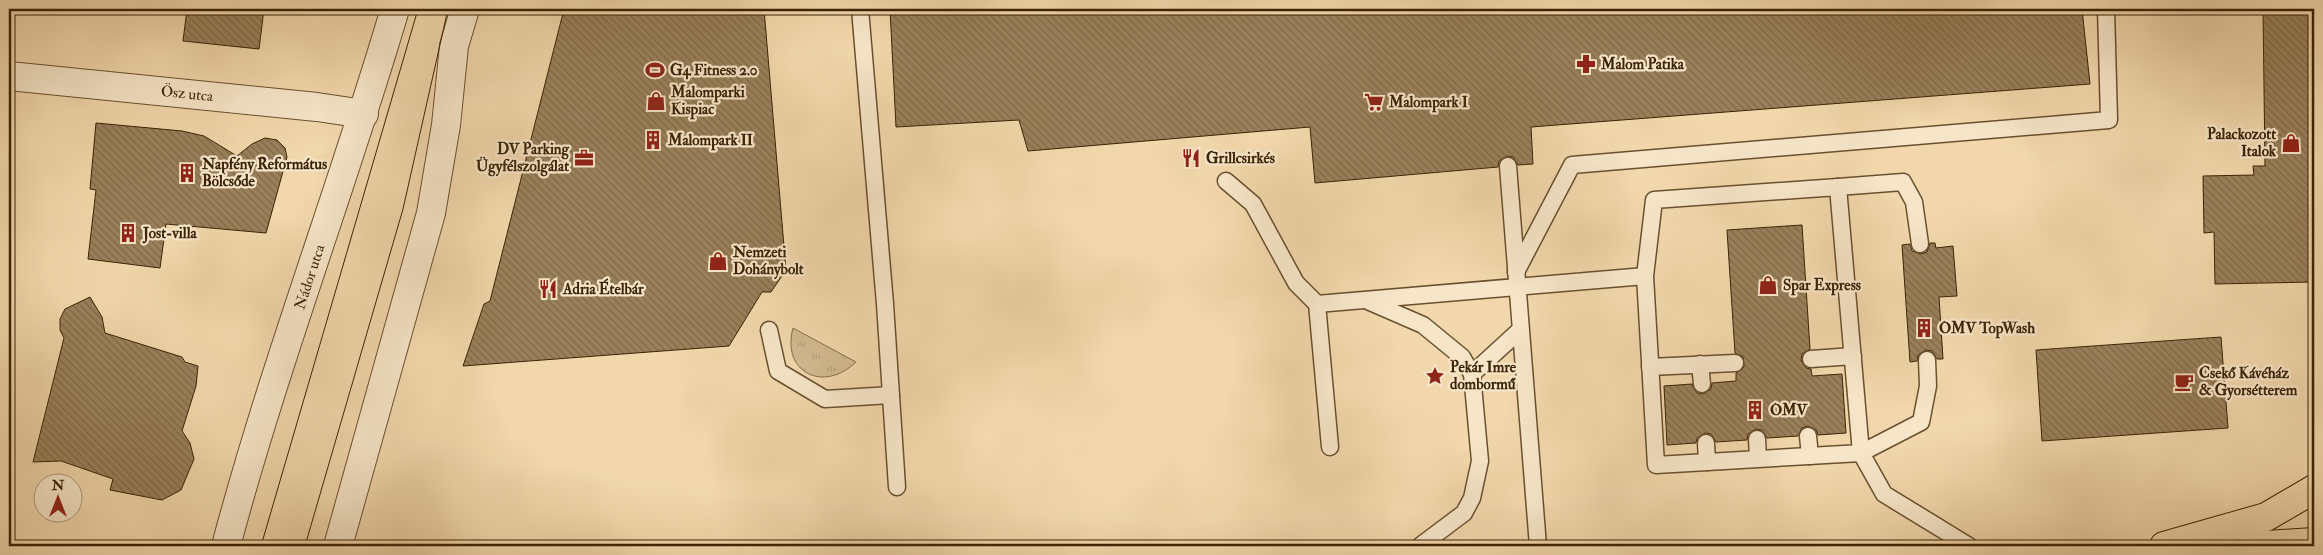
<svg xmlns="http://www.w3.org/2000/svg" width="2323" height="555" font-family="'IM FELL Double Pica',serif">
	<defs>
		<pattern id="grass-tufts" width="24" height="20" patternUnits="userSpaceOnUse" patternTransform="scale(1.25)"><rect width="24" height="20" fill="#d2b88f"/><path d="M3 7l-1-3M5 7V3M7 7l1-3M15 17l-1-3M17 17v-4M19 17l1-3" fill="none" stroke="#b59e7a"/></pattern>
		<pattern id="building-back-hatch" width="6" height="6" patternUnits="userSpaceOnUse" patternTransform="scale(1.25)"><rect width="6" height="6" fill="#9a815b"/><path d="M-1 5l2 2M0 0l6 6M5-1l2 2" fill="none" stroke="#7f6949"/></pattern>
	</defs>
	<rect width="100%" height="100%" fill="#f1d7ab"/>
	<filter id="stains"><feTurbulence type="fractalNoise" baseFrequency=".004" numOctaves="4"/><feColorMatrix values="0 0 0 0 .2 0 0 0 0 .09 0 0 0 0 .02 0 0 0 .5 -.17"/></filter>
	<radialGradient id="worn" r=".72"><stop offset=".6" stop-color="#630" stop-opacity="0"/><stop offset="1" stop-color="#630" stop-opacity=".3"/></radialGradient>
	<path fill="url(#grass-tufts)" stroke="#876e4a" d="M 793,328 L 856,362 C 824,393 781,373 793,328 Z"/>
	<g fill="url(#building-back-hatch)" stroke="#3c2304">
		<path d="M 187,9 L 264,9 L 259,49 L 183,41 Z"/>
		<path d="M 564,9 L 764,9 L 786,270 L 771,292 L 762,292 L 729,346 L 463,366 L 484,304 L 490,301 Z"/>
		<path d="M 890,9 L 2082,9 L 2090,84 L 1531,127 L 1533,164 L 1518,165 L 1513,157 L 1507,156 L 1499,161 L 1498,167 L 1315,183 L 1310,127 L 1028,151 L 1019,120 L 896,127 Z"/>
		<path d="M 2263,9 L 2314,9 L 2314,282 L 2215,284 L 2214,232 L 2204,233 L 2203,176 L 2254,175 L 2253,166 L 2265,166 Z"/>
		<path d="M 96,123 L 182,131 L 204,136 L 237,156 L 252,144 L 265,138 L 277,140 L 285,148 L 287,157 L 266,233 L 166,224 L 160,268 L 88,259 L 96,190 L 90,189 Z"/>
		<path d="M 1802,225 L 1810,349 L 1802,354 L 1801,360 L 1806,368 L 1811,369 L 1812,376 L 1842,374 L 1846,433 L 1818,435 L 1816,430 L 1808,426 L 1802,428 L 1798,436 L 1767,438 L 1762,430 L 1756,429 L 1748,434 L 1747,440 L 1716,442 L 1711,434 L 1705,433 L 1697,438 L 1696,443 L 1667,445 L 1664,386 L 1692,384 L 1697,393 L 1703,394 L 1711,389 L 1712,383 L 1736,381 L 1736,373 L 1744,367 L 1743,357 L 1735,353 L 1727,230 Z"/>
		<path d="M 1930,243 L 1935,243 L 1936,248 L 1953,246 L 1957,296 L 1939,297 L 1943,359 L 1937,359 L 1932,351 L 1926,350 L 1918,355 L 1917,361 L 1910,362 L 1902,245 L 1910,244 L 1912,251 L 1921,254 L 1927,252 Z"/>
		<path d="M 90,297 L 102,317 L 105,333 L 182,357 L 185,362 L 198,366 L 196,386 L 182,431 L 190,443 L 194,459 L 181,490 L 162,500 L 110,490 L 113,479 L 61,461 L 33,462 L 64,338 L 60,330 L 60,319 L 65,309 Z"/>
		<path d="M 2221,337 L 2228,428 L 2042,441 L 2036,350 Z"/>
	</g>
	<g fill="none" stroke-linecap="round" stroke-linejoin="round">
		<g stroke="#69502e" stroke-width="19">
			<g id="service">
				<path d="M 860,9 L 885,304 L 897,487"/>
				<path d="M 1508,166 L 1538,546"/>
				<path d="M 1226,181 L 1253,204 L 1296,283 L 1317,304 L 1645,276 L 1654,200 L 1838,187 L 1861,453 L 1656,465 L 1645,276"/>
				<path d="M 1838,187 L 1903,182 L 1914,202 L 1920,244"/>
				<path d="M 1516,272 L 1572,165 L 2109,120 L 2106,9"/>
				<path d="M 1370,302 L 1423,325 L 1462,357 L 1472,374 L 1480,461 L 1472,498 L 1464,513 L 1420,546"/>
				<path d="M 1317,304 L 1330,447"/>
				<path d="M 769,330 L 778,371 L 825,399 L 891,395"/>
				<path d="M 1811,359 L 1853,356"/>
				<path d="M 1927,360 L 1928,386 L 1921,422 L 1861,453 L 1884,494 L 1969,546"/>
				<path d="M 1700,364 L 1702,384"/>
				<path d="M 1650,367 L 1735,363"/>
				<path d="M 1472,374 L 1520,330"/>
				<path d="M 1808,436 L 1810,456"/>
				<path d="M 1757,439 L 1758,458"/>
				<path d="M 1706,443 L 1707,462"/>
			</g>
		</g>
		<g stroke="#69502e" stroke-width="30">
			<path id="minor" d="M 9,76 L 317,107 L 364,114"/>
		</g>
		<g stroke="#69502e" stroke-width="30">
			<g id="tertiary">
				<path d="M 226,546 C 274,365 342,189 395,9"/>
				<path d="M 338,546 L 431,213 L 446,125 L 454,46 L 465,9"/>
			</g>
		</g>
		<g stroke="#3c2304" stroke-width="30">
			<g id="primary">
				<path d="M 2164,546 L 2266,517 L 2314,489"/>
				<path d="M 2251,546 L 2314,542"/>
			</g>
		</g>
		<use href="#service" stroke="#f6e5c8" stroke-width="16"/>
		<use href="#minor" stroke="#f6e5c8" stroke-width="28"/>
		<use href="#tertiary" stroke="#f6e5c8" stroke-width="28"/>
		<use href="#primary" stroke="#f1d7ab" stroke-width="28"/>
		<g stroke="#3c2304" stroke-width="1">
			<path d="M 261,546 L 418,9"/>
			<path d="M 305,546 L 403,209 L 448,9"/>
		</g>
	</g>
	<defs>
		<g id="pharmacy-bare" transform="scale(1.5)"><path d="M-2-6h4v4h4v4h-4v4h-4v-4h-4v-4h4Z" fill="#8f2418" stroke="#f6e5c8" stroke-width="2.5" paint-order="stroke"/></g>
		<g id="stadium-bare" transform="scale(1.5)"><path d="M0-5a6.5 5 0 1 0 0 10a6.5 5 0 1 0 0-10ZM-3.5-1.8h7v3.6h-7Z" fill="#8f2418" stroke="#f6e5c8" stroke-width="2.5" paint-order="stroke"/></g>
		<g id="shop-bare" transform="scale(1.5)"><path d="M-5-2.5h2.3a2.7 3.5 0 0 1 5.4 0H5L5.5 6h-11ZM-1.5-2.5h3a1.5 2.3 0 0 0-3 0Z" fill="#8f2418" stroke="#f6e5c8" stroke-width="2.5" paint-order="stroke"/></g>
		<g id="supermarket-bare" transform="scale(1.5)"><path d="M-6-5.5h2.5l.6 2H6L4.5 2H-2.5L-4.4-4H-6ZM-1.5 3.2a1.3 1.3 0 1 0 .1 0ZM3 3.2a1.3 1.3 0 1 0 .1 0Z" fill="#8f2418" stroke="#f6e5c8" stroke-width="2.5" paint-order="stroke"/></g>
		<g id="building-bare" transform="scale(1.5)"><path d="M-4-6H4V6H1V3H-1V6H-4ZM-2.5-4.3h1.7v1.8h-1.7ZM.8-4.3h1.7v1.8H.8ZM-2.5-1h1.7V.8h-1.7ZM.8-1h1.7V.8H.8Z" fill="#8f2418" stroke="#f6e5c8" stroke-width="2.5" paint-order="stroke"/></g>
		<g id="office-bare" transform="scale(1.5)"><path d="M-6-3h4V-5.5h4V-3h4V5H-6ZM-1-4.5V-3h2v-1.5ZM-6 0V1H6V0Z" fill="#8f2418" stroke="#f6e5c8" stroke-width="2.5" paint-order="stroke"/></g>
		<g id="restaurant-bare" transform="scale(1.5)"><path d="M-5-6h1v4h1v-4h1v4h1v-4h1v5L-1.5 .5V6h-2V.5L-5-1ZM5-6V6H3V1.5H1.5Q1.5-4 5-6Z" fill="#8f2418" stroke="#f6e5c8" stroke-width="2.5" paint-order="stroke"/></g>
		<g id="sight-bare" transform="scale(1.5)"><path d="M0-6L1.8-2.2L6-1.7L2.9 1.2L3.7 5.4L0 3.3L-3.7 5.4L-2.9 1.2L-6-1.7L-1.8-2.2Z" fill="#8f2418" stroke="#f6e5c8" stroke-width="2.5" paint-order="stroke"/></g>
		<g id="cafe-bare" transform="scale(1.5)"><path d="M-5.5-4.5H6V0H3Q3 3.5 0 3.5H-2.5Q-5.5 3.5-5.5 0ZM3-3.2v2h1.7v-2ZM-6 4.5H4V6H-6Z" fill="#8f2418" stroke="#f6e5c8" stroke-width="2.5" paint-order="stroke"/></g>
	</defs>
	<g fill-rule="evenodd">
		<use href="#pharmacy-bare" x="1586" y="64"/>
		<use href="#stadium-bare" x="655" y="70"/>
		<use href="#shop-bare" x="656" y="101"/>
		<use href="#supermarket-bare" x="1374" y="102"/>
		<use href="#building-bare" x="653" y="140"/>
		<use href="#shop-bare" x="2291" y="143"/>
		<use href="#office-bare" x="584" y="158"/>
		<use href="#restaurant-bare" x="1191" y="158"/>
		<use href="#building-bare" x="187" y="173"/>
		<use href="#building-bare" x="128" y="233"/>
		<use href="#shop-bare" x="718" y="261"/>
		<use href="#shop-bare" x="1768" y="285"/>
		<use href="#restaurant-bare" x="548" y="289"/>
		<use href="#building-bare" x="1924" y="328"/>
		<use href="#sight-bare" x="1435" y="376"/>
		<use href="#cafe-bare" x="2184" y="382"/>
		<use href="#building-bare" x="1755" y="410"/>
	</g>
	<g text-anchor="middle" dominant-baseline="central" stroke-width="4.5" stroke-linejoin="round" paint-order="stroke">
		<g font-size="15" font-weight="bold" fill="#3c2304" stroke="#f6e5c8" text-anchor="start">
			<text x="1601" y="64">Malom Patika</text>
			<text x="670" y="70">G4 Fitness 2.0</text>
			<text x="671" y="92">Malomparki<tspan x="671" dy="17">Kispiac</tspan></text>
			<text x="1389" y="102">Malompark I</text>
			<text x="2276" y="134" text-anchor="end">Palackozott<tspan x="2276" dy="17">Italok</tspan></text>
			<text x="668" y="140">Malompark II</text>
			<text x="569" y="149" text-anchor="end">DV Parking<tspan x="569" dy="17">Ügyfélszolgálat</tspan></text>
			<text x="1206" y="158">Grillcsirkés</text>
			<text x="202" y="164">Napfény Református<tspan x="202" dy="17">Bölcsőde</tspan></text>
			<text x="143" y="233">Jost-villa</text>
			<text x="733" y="252">Nemzeti<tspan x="733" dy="17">Dohánybolt</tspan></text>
			<text x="1783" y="285">Spar Express</text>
			<text x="563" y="289">Adria Ételbár</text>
			<text x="1939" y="328">OMV TopWash</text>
			<text x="1450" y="367">Pekár Imre<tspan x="1450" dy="17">dombormű</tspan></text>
			<text x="2199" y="373">Csekő Kávéház<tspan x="2199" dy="17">&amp; Gyorsétterem</tspan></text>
			<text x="1770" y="410">OMV</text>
		</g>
		<g font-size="15" fill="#3c2304" stroke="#f6e5c8">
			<text transform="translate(187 94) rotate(6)">Ösz utca</text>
			<text transform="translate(310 277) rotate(-72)">Nádor utca</text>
		</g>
	</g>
	<rect width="2323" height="555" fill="none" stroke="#f1d7ab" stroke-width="30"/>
	<rect x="10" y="10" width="2303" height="535" fill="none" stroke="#3c2304" stroke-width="2.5"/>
	<rect x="15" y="15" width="2293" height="525" fill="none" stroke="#3c2304"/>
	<g transform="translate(58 498)"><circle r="24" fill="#f6e5c8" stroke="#ac977a"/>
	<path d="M0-4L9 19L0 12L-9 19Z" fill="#8f2418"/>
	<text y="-8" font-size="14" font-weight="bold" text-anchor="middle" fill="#3c2304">N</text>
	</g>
	<rect width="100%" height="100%" filter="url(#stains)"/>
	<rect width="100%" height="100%" fill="url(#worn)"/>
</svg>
